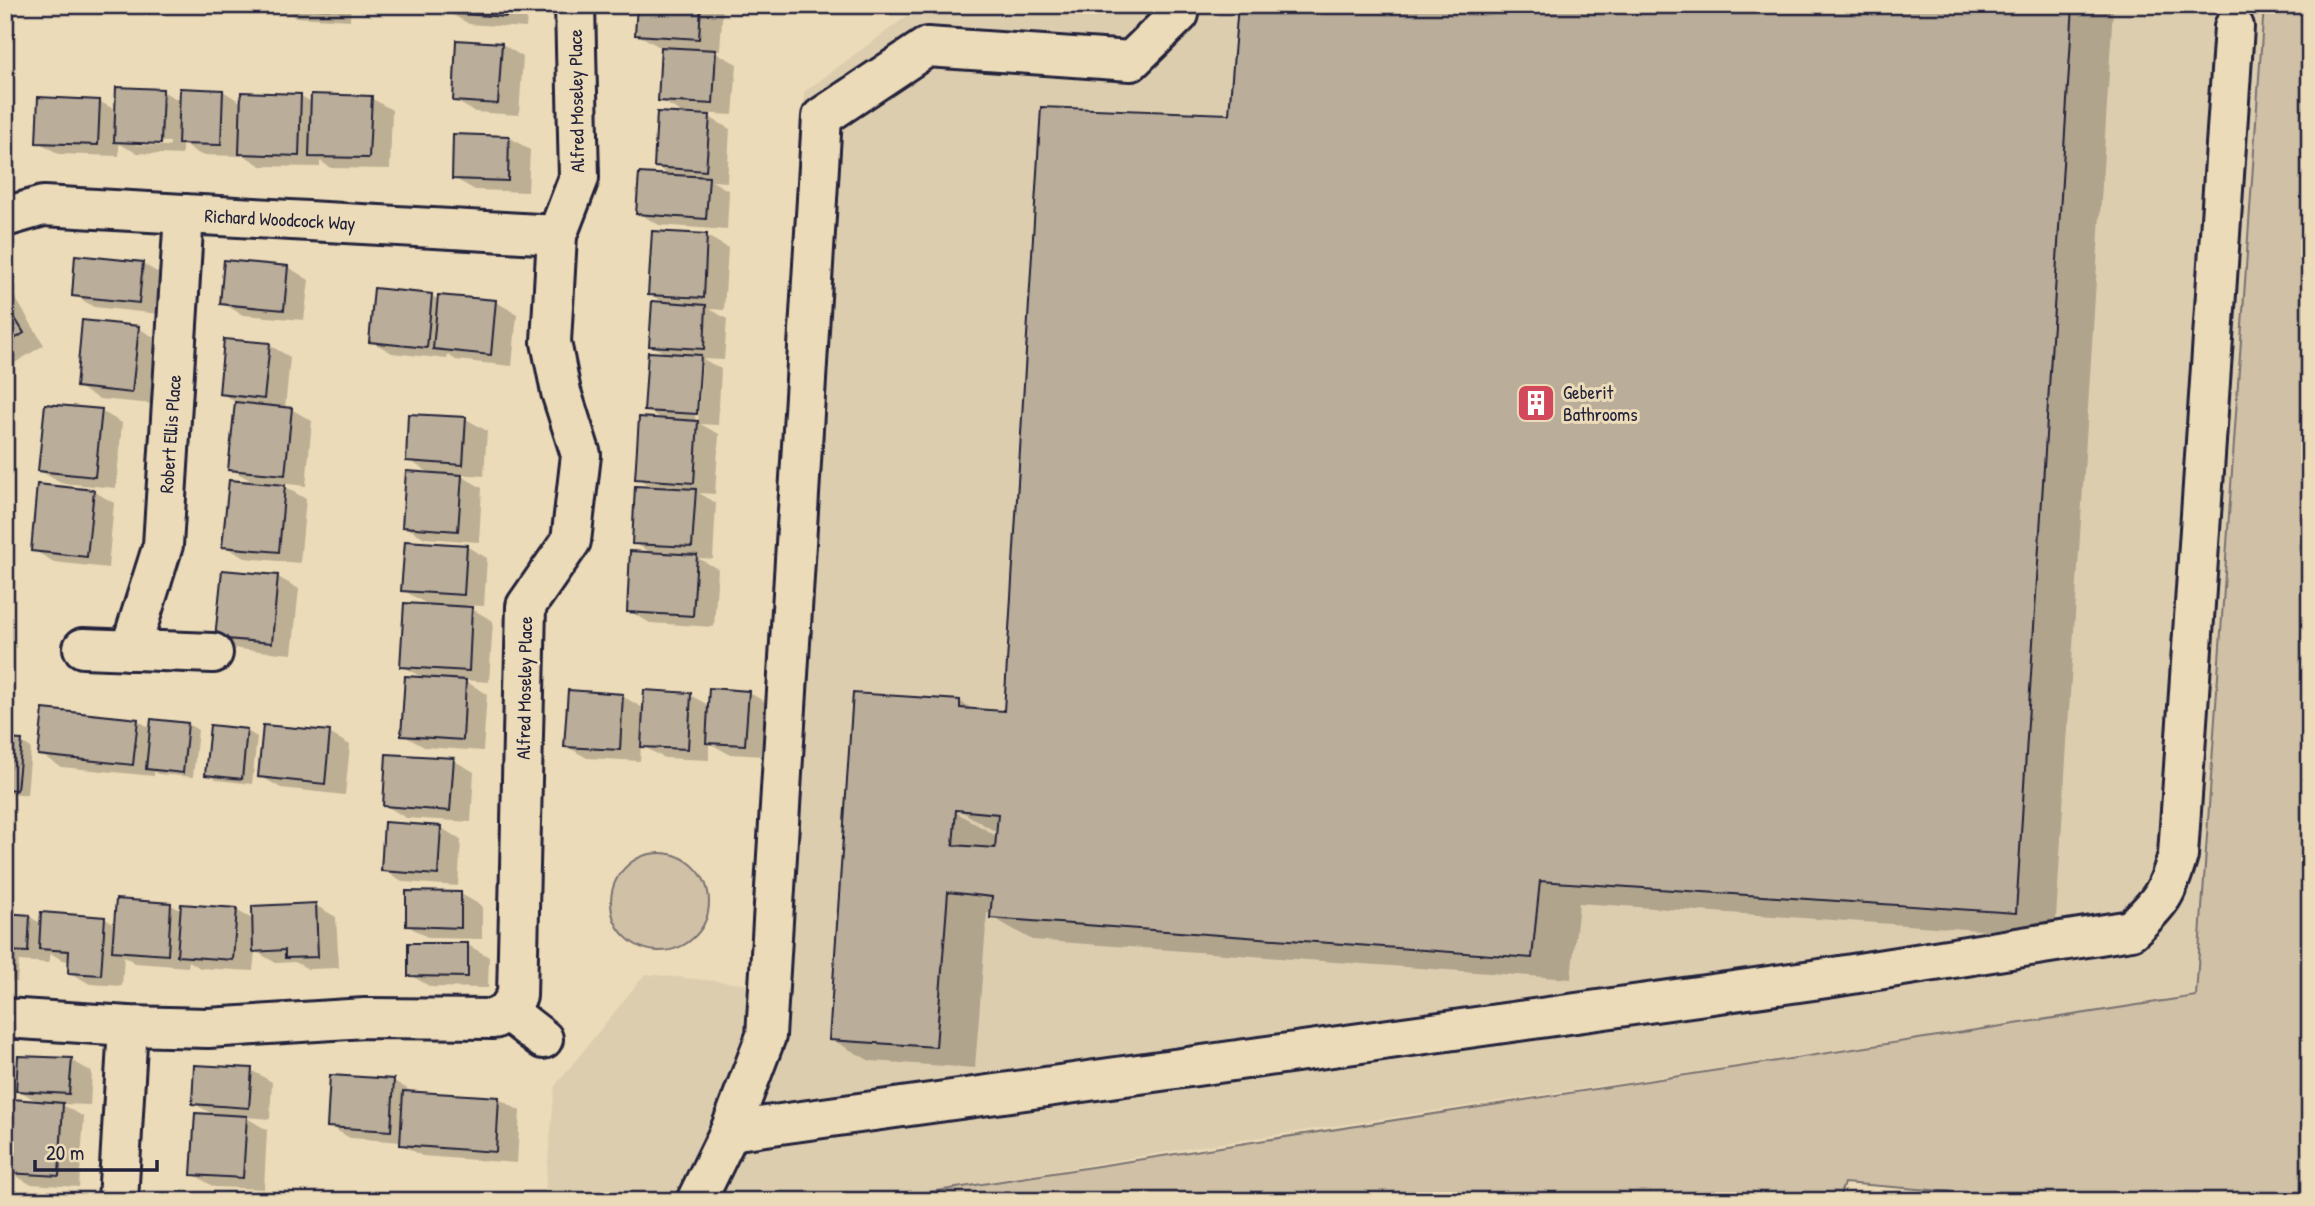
<svg xmlns="http://www.w3.org/2000/svg" width="2315" height="1206" font-family="'Patrick Hand',sans-serif">
	<rect width="100%" height="100%" fill="#ecdbb8"/>
	<filter id="ink" filterUnits="userSpaceOnUse"><feTurbulence type="fractalNoise" baseFrequency=".0143" numOctaves="2"/><feDisplacementMap in="SourceGraphic" scale="14" xChannelSelector="R" yChannelSelector="G"/><feConvolveMatrix kernelMatrix="1 2 1 2 8 2 1 2 1" color-interpolation-filters="sRGB"/></filter>
	<g filter="url(#ink)">
		<path fill="#ddcdaf" d="M 922,5 L 2264,5 L 2196,996 L 1203,1146 L 898,1197 L 892,1201 L 544,1201 L 555,1086 L 645,974 L 756,985 L 767,852 L 804,92 Z"/>
		<g fill="#cfc0a6" stroke="#787170" stroke-width="2">
			<path d="M 2264,5 L 2310,5 L 2310,1201 L 2065,1201 L 1844,1183 L 1838,1201 L 892,1201 L 898,1197 L 2196,996 Z"/>
			<circle cx="660" cy="902" r="49"/>
		</g>
		<g fill="#0003" fill-rule="evenodd">
			<path d="M 275,5 L 351,5 L 350,20 L 295,17 Z"/>
			<path d="M 448,5 L 528,5 L 526,28 L 469,24 L 448,12 Z"/>
			<path d="M 639,5 L 723,5 L 720,50 L 711,50 L 737,64 L 733,115 L 681,112 L 660,100 L 663,47 L 658,46 L 637,34 Z"/>
			<path d="M 1240,5 L 2107,5 L 2113,9 L 2055,935 L 1579,903 L 1571,979 L 1032,940 L 992,917 L 992,914 L 987,913 L 975,1068 L 870,1061 L 831,1039 L 959,701 L 976,711 L 1006,713 L 1231,116 ZM 949,804 L 998,833 L 998,837 L 947,807 Z"/>
			<path d="M 502,44 L 523,57 L 519,115 L 475,112 L 454,100 Z"/>
			<path d="M 162,91 L 182,102 L 223,91 L 242,103 L 301,96 L 313,103 L 371,98 L 392,110 L 390,169 L 331,168 L 320,161 L 320,167 L 261,166 L 242,154 L 242,156 L 201,155 L 182,144 L 182,155 L 137,153 L 119,144 L 119,156 L 59,154 L 38,142 L 99,101 L 117,111 ZM 135,141 L 170,142 L 170,146 L 135,145 Z"/>
			<path d="M 709,117 L 730,129 L 727,182 L 712,181 L 729,191 L 727,230 L 659,225 L 638,213 L 673,177 L 655,166 Z"/>
			<path d="M 509,137 L 530,150 L 528,192 L 475,190 L 454,178 Z"/>
			<path d="M 707,236 L 728,248 L 724,310 L 710,309 L 727,319 L 724,360 L 703,359 L 721,369 L 718,425 L 700,424 L 719,434 L 715,494 L 699,493 L 716,503 L 713,559 L 698,558 L 718,569 L 714,627 L 650,623 L 629,611 L 653,554 L 634,543 L 654,488 L 637,478 L 664,420 L 646,410 L 668,355 L 651,345 L 667,304 L 650,294 ZM 698,365 L 702,365 L 698,423 L 695,423 Z"/>
			<path d="M 77,257 L 143,264 L 164,276 L 160,314 L 94,307 L 74,295 Z"/>
			<path d="M 288,267 L 309,280 L 304,320 L 243,315 L 222,303 Z"/>
			<path d="M 5,290 L 13,294 L 44,345 L 5,369 Z"/>
			<path d="M 431,296 L 440,300 L 496,302 L 517,314 L 512,366 L 456,360 L 448,355 L 447,359 L 392,353 L 371,341 Z"/>
			<path d="M 138,328 L 159,340 L 153,404 L 99,399 L 78,387 Z"/>
			<path d="M 269,345 L 290,357 L 285,409 L 291,409 L 312,421 L 306,486 L 278,483 L 306,499 L 300,563 L 245,558 L 224,546 L 257,484 L 230,469 L 237,403 L 221,393 Z"/>
			<path d="M 101,411 L 122,423 L 116,488 L 61,483 L 40,471 Z"/>
			<path d="M 466,419 L 487,431 L 484,476 L 458,474 L 482,488 L 479,542 L 425,538 L 404,526 L 432,474 L 408,460 Z"/>
			<path d="M 93,491 L 114,503 L 108,568 L 54,562 L 33,550 Z"/>
			<path d="M 466,546 L 487,558 L 484,606 L 465,605 L 493,621 L 489,682 L 463,680 L 487,694 L 483,751 L 424,747 L 403,735 L 425,679 L 402,666 L 430,606 L 403,590 Z"/>
			<path d="M 278,577 L 299,589 L 292,654 L 238,649 L 217,637 Z"/>
			<path d="M 748,692 L 769,704 L 766,756 L 729,754 L 709,743 L 709,760 L 664,758 L 641,745 L 640,761 L 587,758 L 566,746 L 622,696 L 645,709 L 690,695 L 710,706 Z"/>
			<path d="M 137,720 L 152,729 L 188,724 L 198,730 L 193,777 L 158,774 L 154,772 L 154,776 L 61,767 L 40,754 Z"/>
			<path d="M 212,727 L 247,731 L 257,737 L 252,784 L 217,780 L 207,774 Z"/>
			<path d="M 329,733 L 350,745 L 345,795 L 281,788 L 260,776 Z"/>
			<path d="M 5,740 L 21,742 L 31,748 L 27,795 L 5,792 Z"/>
			<path d="M 453,760 L 474,772 L 471,822 L 406,818 L 385,805 Z"/>
			<path d="M 440,827 L 461,840 L 458,886 L 404,882 L 383,870 Z"/>
			<path d="M 461,894 L 482,906 L 482,939 L 429,938 L 408,926 Z"/>
			<path d="M 171,905 L 182,911 L 236,910 L 254,920 L 315,905 L 336,917 L 339,968 L 308,969 L 295,962 L 276,963 L 255,951 L 253,971 L 200,968 L 189,961 L 188,967 L 135,963 L 124,956 L 122,986 L 90,984 L 69,972 L 70,961 L 62,960 L 50,953 L 49,963 L 19,961 L 17,982 L 5,981 L 5,915 L 30,917 L 42,924 L 104,918 L 115,925 Z"/>
			<path d="M 468,945 L 489,957 L 488,988 L 431,987 L 410,975 Z"/>
			<path d="M 71,1060 L 92,1072 L 90,1105 L 61,1104 L 84,1117 L 79,1187 L 30,1184 L 9,1172 L 40,1103 L 18,1090 Z"/>
			<path d="M 251,1070 L 272,1082 L 270,1119 L 245,1117 L 267,1130 L 264,1189 L 214,1187 L 193,1174 L 216,1116 L 193,1103 Z"/>
			<path d="M 332,1077 L 394,1081 L 416,1094 L 499,1099 L 520,1111 L 517,1163 L 422,1156 L 401,1144 L 402,1142 L 350,1138 L 329,1126 Z"/>
		</g>
		<g fill="#baad99" stroke="#22223b" stroke-width="2" fill-rule="evenodd">
			<path d="M 272,5 L 330,5 L 329,9 Z"/>
			<path d="M 447,5 L 506,5 L 506,17 L 446,13 Z"/>
			<path d="M 637,5 L 701,5 L 699,39 L 635,35 Z"/>
			<path d="M 1238,5 L 2073,5 L 2016,913 L 1540,881 L 1532,958 L 990,918 L 992,897 L 948,892 L 936,1047 L 829,1040 L 853,693 L 960,700 L 960,708 L 1004,711 L 1041,107 L 1229,114 ZM 956,810 L 998,814 L 995,848 L 953,845 Z"/>
			<path d="M 456,40 L 502,43 L 498,104 L 453,101 Z"/>
			<path d="M 661,47 L 716,50 L 713,104 L 658,101 Z"/>
			<path d="M 116,87 L 163,89 L 161,144 L 114,142 Z"/>
			<path d="M 180,88 L 223,90 L 221,145 L 178,144 Z"/>
			<path d="M 241,92 L 301,94 L 299,156 L 239,154 Z"/>
			<path d="M 311,94 L 372,96 L 369,158 L 309,157 Z"/>
			<path d="M 38,97 L 100,100 L 98,145 L 36,143 Z"/>
			<path d="M 657,112 L 710,115 L 706,171 L 654,167 Z"/>
			<path d="M 453,134 L 509,136 L 508,181 L 452,179 Z"/>
			<path d="M 639,173 L 709,177 L 706,219 L 636,214 Z"/>
			<path d="M 652,231 L 707,234 L 704,298 L 648,295 Z"/>
			<path d="M 75,255 L 143,262 L 139,303 L 72,296 Z"/>
			<path d="M 224,260 L 288,266 L 284,310 L 220,304 Z"/>
			<path d="M 374,288 L 432,294 L 427,348 L 369,342 Z"/>
			<path d="M 438,295 L 496,300 L 491,355 L 433,349 Z"/>
			<path d="M 652,301 L 706,305 L 704,349 L 649,346 Z"/>
			<path d="M 5,302 L 24,333 L 5,345 Z"/>
			<path d="M 82,320 L 139,326 L 132,393 L 76,387 Z"/>
			<path d="M 224,339 L 270,343 L 264,399 L 219,394 Z"/>
			<path d="M 648,352 L 701,355 L 697,414 L 644,411 Z"/>
			<path d="M 235,402 L 292,408 L 285,475 L 228,470 Z"/>
			<path d="M 45,404 L 102,409 L 95,477 L 38,471 Z"/>
			<path d="M 408,414 L 466,417 L 463,465 L 406,461 Z"/>
			<path d="M 639,417 L 698,421 L 694,483 L 635,479 Z"/>
			<path d="M 406,471 L 462,475 L 458,531 L 402,527 Z"/>
			<path d="M 229,480 L 285,485 L 279,552 L 222,547 Z"/>
			<path d="M 37,484 L 94,490 L 87,557 L 31,551 Z"/>
			<path d="M 635,486 L 696,489 L 692,547 L 632,544 Z"/>
			<path d="M 405,541 L 467,545 L 464,595 L 401,591 Z"/>
			<path d="M 630,551 L 697,555 L 693,616 L 627,612 Z"/>
			<path d="M 222,570 L 278,575 L 272,643 L 215,638 Z"/>
			<path d="M 404,603 L 472,607 L 469,671 L 400,667 Z"/>
			<path d="M 405,676 L 466,680 L 463,740 L 401,736 Z"/>
			<path d="M 709,688 L 749,691 L 745,745 L 706,743 Z"/>
			<path d="M 568,690 L 623,694 L 620,750 L 564,747 Z"/>
			<path d="M 644,690 L 691,693 L 688,749 L 641,747 Z"/>
			<path d="M 43,709 L 138,719 L 133,765 L 38,755 Z"/>
			<path d="M 151,719 L 188,723 L 183,773 L 146,769 Z"/>
			<path d="M 210,725 L 247,729 L 242,779 L 205,775 Z"/>
			<path d="M 263,725 L 330,731 L 325,784 L 258,777 Z"/>
			<path d="M 5,739 L 22,740 L 17,790 L 5,789 Z"/>
			<path d="M 386,754 L 454,758 L 450,811 L 383,806 Z"/>
			<path d="M 384,822 L 441,826 L 438,875 L 381,871 Z"/>
			<path d="M 406,891 L 461,892 L 461,928 L 406,926 Z"/>
			<path d="M 116,899 L 171,903 L 168,955 L 112,951 Z"/>
			<path d="M 316,903 L 318,957 L 285,958 L 285,950 L 253,952 L 252,906 Z"/>
			<path d="M 181,904 L 237,908 L 233,960 L 177,956 Z"/>
			<path d="M 41,912 L 105,917 L 101,975 L 68,973 L 69,951 L 39,949 Z"/>
			<path d="M 5,913 L 30,915 L 28,952 L 5,951 Z"/>
			<path d="M 408,943 L 468,943 L 468,977 L 408,976 Z"/>
			<path d="M 18,1056 L 72,1058 L 69,1094 L 16,1091 Z"/>
			<path d="M 194,1065 L 252,1068 L 249,1108 L 192,1104 Z"/>
			<path d="M 330,1075 L 394,1079 L 391,1131 L 327,1127 Z"/>
			<path d="M 403,1091 L 499,1097 L 496,1152 L 400,1145 Z"/>
			<path d="M 12,1099 L 63,1103 L 59,1176 L 7,1173 Z"/>
			<path d="M 195,1113 L 247,1116 L 243,1178 L 191,1175 Z"/>
		</g>
		<g fill="none" stroke-linecap="round" stroke-linejoin="round">
			<g stroke="#22223b" stroke-width="44">
				<g id="minor">
					<path d="M 5,217 L 43,206 L 557,235"/>
					<path d="M 83,648 L 213,653"/>
					<path d="M 130,650 L 163,545 L 184,214"/>
					<path d="M 507,1011 L 543,1039"/>
					<path d="M 5,1018 L 128,1026 L 208,1028 L 365,1018 L 494,1019 L 507,1011 L 517,996 L 526,606 L 571,541 L 581,455 L 561,392 L 551,342 L 557,235 L 579,178 L 575,5"/>
					<path d="M 730,1131 L 1827,978 L 2131,930 C 2161,902 2167,894 2178,855 L 2234,27"/>
					<path d="M 118,1201 L 128,1026"/>
					<path d="M 696,1201 L 730,1131 L 766,1036 L 822,117 L 927,47 L 1131,61 L 1179,14 L 1179,5"/>
				</g>
			</g>
			<use href="#minor" stroke="#ecdbb8" stroke-width="38"/>
		</g>
	</g>
	<defs>
		<g id="building-square" transform="scale(2.0125)"><rect x="-9" y="-9" width="18" height="18" rx="4" fill="#d1495b" stroke="#ecdbb8"/><path d="M-4-6H4V6H1V3H-1V6H-4ZM-2.5-4.3h1.7v1.8h-1.7ZM.8-4.3h1.7v1.8H.8ZM-2.5-1h1.7V.8h-1.7ZM.8-1h1.7V.8H.8Z" fill="#fff"/></g>
	</defs>
	<g fill-rule="evenodd">
		<use href="#building-square" x="1536" y="403"/>
	</g>
	<g text-anchor="middle" dominant-baseline="central" stroke-width="6" stroke-linejoin="round" paint-order="stroke">
		<g font-size="19" fill="#22223b" stroke="#ecdbb8">
			<text transform="translate(576 101) rotate(-91)">Alfred Moseley Place</text>
			<text transform="translate(280 219) rotate(3)">Richard Woodcock Way</text>
			<text transform="translate(170 434) rotate(-86)">Robert Ellis Place</text>
			<text transform="translate(524 688) rotate(-89)">Alfred Moseley Place</text>
		</g>
		<g font-size="19" fill="#22223b" stroke="#ecdbb8" text-anchor="start">
			<text x="1563" y="392">Geberit<tspan x="1563" dy="22">Bathrooms</tspan></text>
		</g>
	</g>
	<rect width="2315" height="1206" fill="none" stroke="#ecdbb8" stroke-width="28"/>
	<rect x="14" y="14" width="2287" height="1178" fill="none" stroke="#22223b" stroke-width="2.5" filter="url(#ink)"/>
	<path d="M35 1160v10h122v-10" fill="none" stroke="#22223b" stroke-width="3.5"/>
	<text x="46" y="1160" font-size="21" fill="#22223b" stroke="#ecdbb8" stroke-width="5" paint-order="stroke">20 m</text>
</svg>
